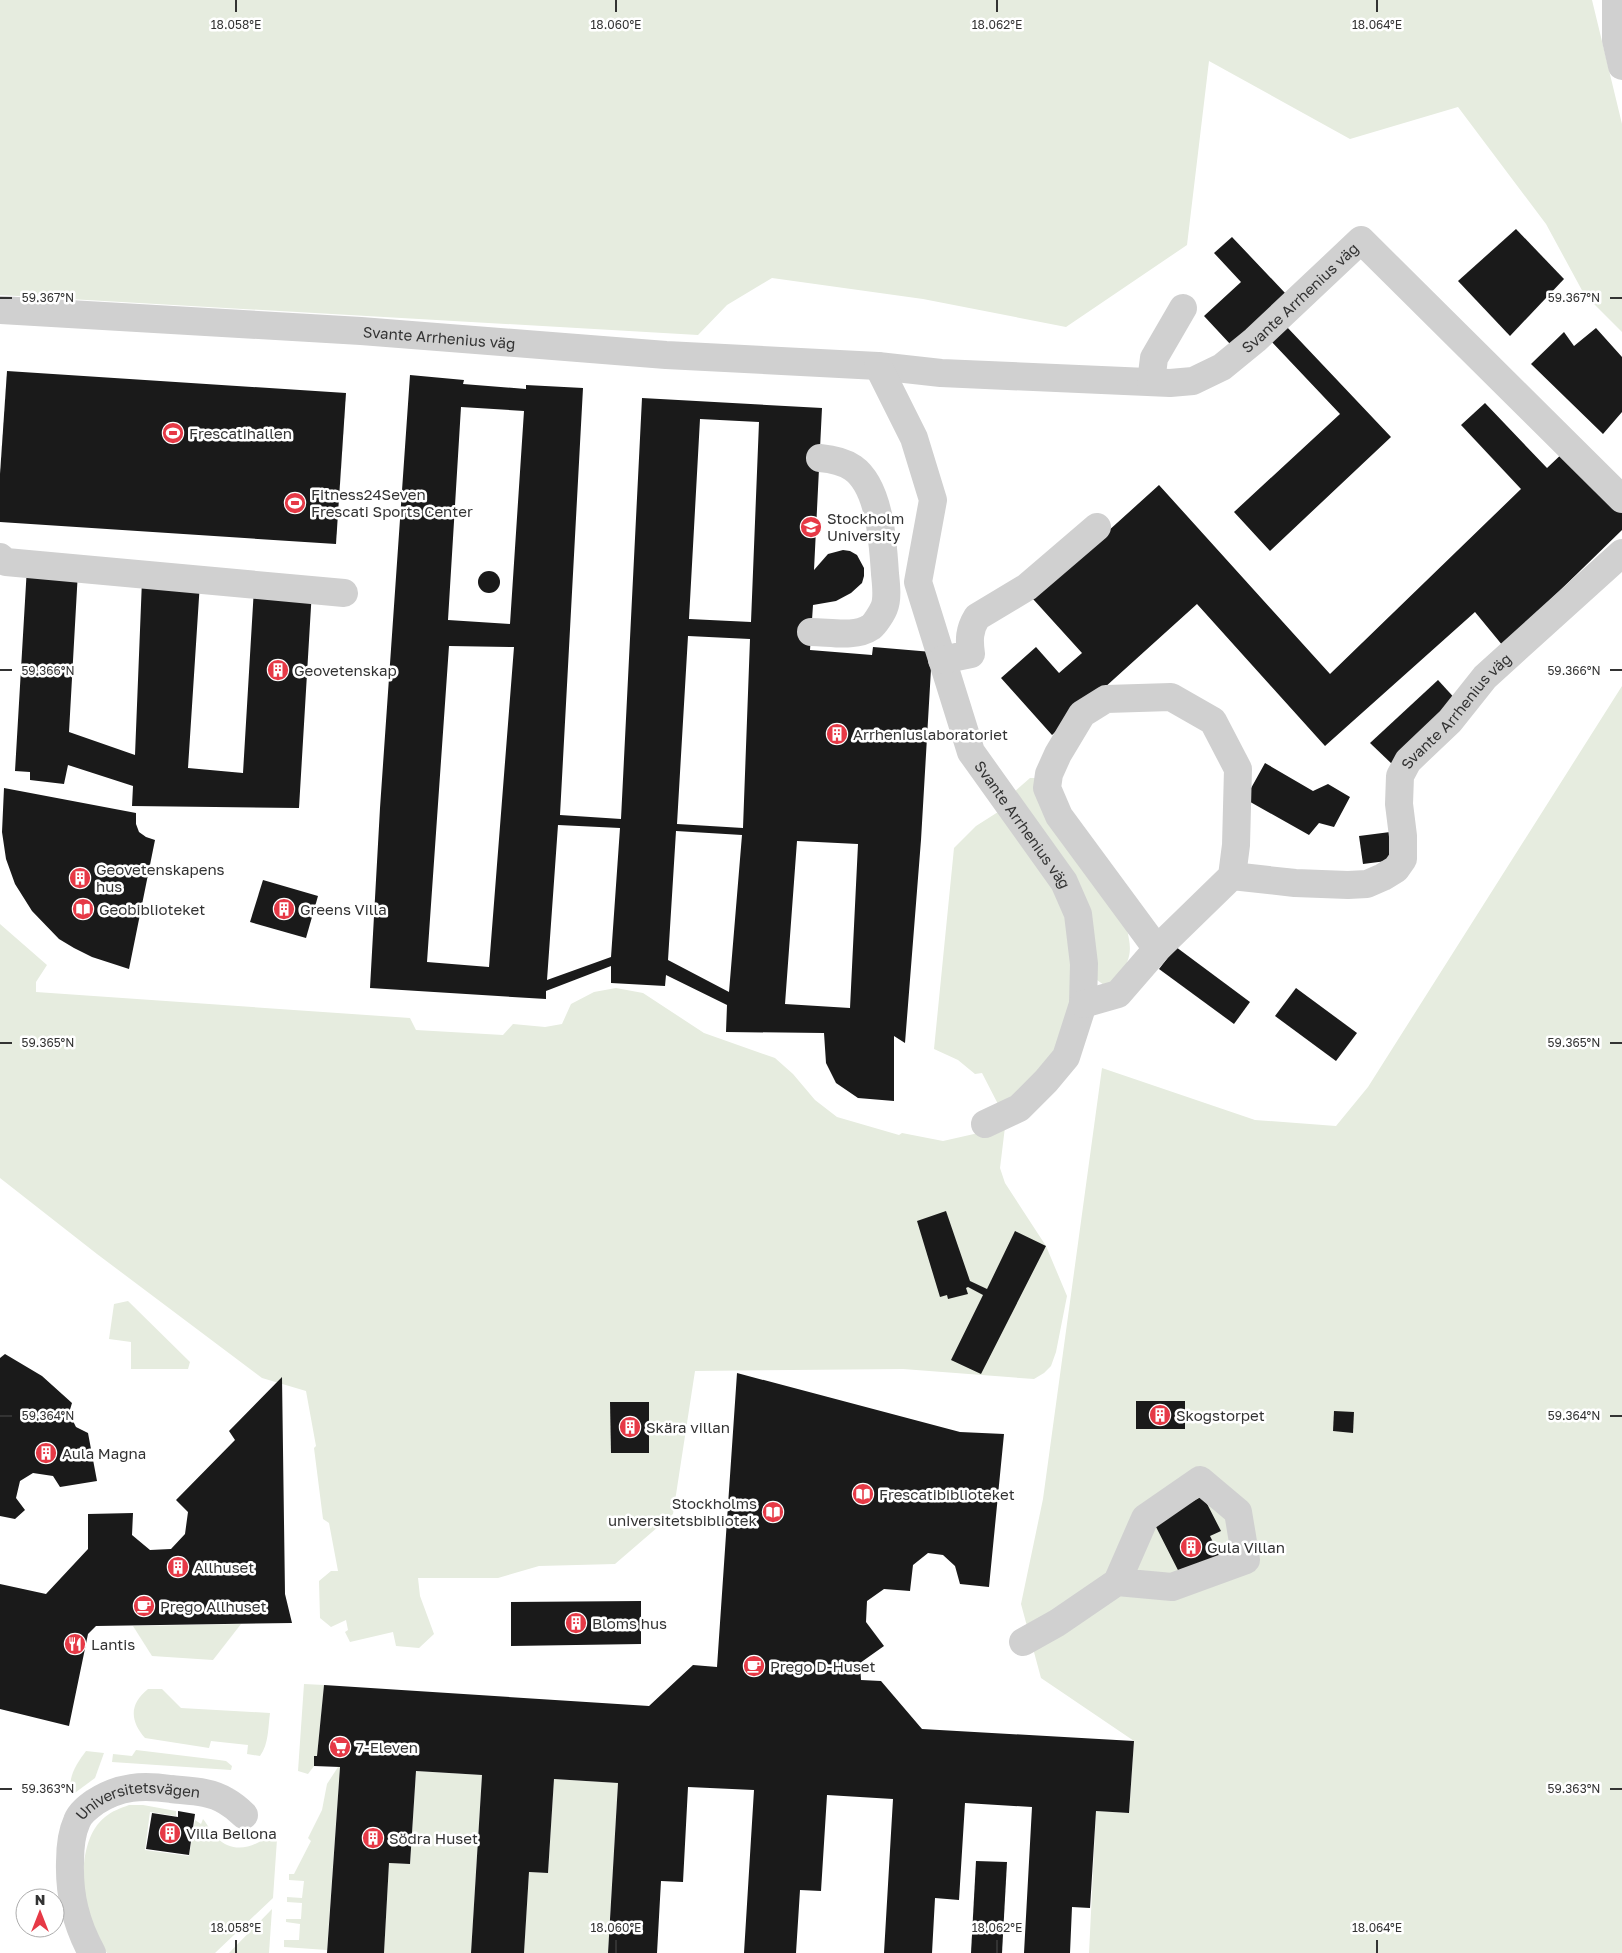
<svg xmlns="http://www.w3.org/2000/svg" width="1622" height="1953" font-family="'Golos Text',sans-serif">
	<rect width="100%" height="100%" fill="#fff"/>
	<g fill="#e6ecdf">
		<path d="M 0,0 L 1592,0 L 1622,124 L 1622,332 L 1584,294 L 1546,224 L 1458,107 L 1350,139 L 1209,61 L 1187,245 L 1066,327 L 923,299 L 772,278 L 727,305 L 698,335 L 0,295 Z"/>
		<path d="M 1622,686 L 1622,1953 L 1089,1953 L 1096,1811 L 1129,1813 L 1134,1741 L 1041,1678 L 1021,1604 L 1043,1499 L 1102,1068 L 1255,1120 L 1336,1126 L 1368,1087 Z"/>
		<path d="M 1030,778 L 1041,778 L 1126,925 C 1132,951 1132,955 1119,979 L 1104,985 L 1097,980 L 1013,793 Z"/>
		<path d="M 998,812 L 1058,889 L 1072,938 L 1072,998 L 1054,1056 L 1000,1108 L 982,1073 L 975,1074 L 958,1060 L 934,1049 L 954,848 L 976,826 Z"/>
		<path d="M 0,924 L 47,965 L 36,982 L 36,992 L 410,1018 L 416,1030 L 503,1035 L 513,1024 L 545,1027 L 562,1024 L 571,1004 L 594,992 L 616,988 L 643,993 L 704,1033 L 775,1058 L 793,1074 L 815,1100 L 837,1117 L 899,1135 L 902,1133 L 943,1141 L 1005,1127 L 1000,1168 L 1005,1183 L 1046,1246 L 1067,1296 L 1056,1352 L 1051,1366 L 1044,1373 L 1034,1379 L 903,1369 L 695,1371 L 673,1514 L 615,1564 L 539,1566 L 498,1578 L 418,1578 L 420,1596 L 434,1634 L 419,1648 L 396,1646 L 393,1632 L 350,1642 L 345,1632 L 348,1630 L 346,1620 L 331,1627 L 320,1618 L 319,1581 L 331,1571 L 338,1571 L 329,1523 L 323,1519 L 314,1448 L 316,1446 L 306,1391 L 262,1378 L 97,1254 L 0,1178 Z"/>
		<path d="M 128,1301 L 190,1362 L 188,1369 L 131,1369 L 131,1342 L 109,1339 L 114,1304 Z"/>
		<path d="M 241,1624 L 213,1660 L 152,1656 L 133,1626 Z"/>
		<path d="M 304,1684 L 324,1685 L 317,1756 L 314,1756 L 314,1766 L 308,1774 L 298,1771 Z"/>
		<path d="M 148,1689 L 162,1689 L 181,1708 L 270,1713 C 268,1727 269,1744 260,1756 L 247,1754 L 248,1745 L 211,1741 L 209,1748 L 145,1738 C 130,1721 129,1704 148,1689 Z"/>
		<path d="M 136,1750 L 219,1760 L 226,1761 L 232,1766 L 231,1770 L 112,1762 L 113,1754 L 132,1756 Z"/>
		<path d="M 86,1751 L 104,1753 L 95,1778 L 72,1795 C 66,1779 77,1763 86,1751 Z"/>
		<path d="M 338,1767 L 340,1767 L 327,1950 L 284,1947 L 284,1940 L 299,1940 L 300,1924 L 286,1922 L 286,1919 L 301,1919 L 302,1903 L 287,1902 L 287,1897 L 302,1898 L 304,1881 L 289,1880 L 289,1874 L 294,1874 L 311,1841 L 308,1838 L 322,1810 L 327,1784 Z"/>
		<path d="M 416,1771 L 482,1775 L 471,1953 L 384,1953 L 389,1863 L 410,1864 Z"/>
		<path d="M 554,1779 L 618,1783 L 608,1953 L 524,1953 L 529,1872 L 548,1873 Z"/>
		<path d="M 129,1805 L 143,1805 L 176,1811 L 176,1816 L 150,1812 L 145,1850 L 189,1856 L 195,1820 L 201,1824 L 203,1819 C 208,1825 211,1833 217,1838 C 233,1854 255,1848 270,1834 L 277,1839 L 273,1898 L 215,1953 L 107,1953 C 102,1946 96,1938 93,1930 C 81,1899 76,1840 105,1817 C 112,1811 121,1808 129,1805 Z"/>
		<path d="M 272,1909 L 269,1953 L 229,1953 Z"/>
	</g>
	<g fill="#1a1a1a" fill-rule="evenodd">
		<path d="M 1516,229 L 1564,279 L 1510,336 L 1458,281 Z"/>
		<path d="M 1232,237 L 1286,294 L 1231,345 L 1204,316 L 1241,282 L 1214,253 Z"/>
		<path d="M 1286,326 L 1391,437 L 1270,551 L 1234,512 L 1340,414 L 1270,340 Z"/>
		<path d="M 1596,328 L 1622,357 L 1622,412 L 1603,434 L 1531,364 L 1564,332 L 1574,346 Z"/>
		<path d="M 7,371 L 346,393 L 336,544 L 0,522 L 0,474 Z"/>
		<path d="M 410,375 L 464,380 L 463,384 L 526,389 L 526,385 L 583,388 L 560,815 L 621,819 L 642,398 L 822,408 L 814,570 L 828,554 L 843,550 L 850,551 L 857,555 L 864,568 L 864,576 L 862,583 L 851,593 L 836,601 L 813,605 L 810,650 L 872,655 L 873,647 L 932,652 L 921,840 L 905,1043 L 894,1036 L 894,1101 L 858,1098 L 836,1083 L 826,1063 L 824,1033 L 726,1032 L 727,1005 L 666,975 L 665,986 L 611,983 L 611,966 L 546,991 L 546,999 L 370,988 L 380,808 ZM 461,407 L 524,411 L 510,624 L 448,620 ZM 700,419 L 759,422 L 751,622 L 689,619 ZM 688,636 L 750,639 L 743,828 L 677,824 ZM 449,646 L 514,647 L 489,967 L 427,962 ZM 558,825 L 620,828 L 611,957 L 547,980 ZM 676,831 L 742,835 L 729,992 L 668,960 ZM 797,841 L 858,844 L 850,1008 L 785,1004 Z"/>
		<path d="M 1485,403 L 1547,468 L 1567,449 L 1622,509 L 1622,530 L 1503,646 L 1475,612 L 1325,746 L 1197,604 L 1052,735 L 1001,678 L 1036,647 L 1059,673 L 1082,653 L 1033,599 L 1159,485 L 1330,674 L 1521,489 L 1461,425 Z"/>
		<path d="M 27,567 L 78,571 L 69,732 L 135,755 L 142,580 L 200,582 L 188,768 L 243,773 L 254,588 L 312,590 L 299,808 L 132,806 L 133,786 L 68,765 L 64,784 L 30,780 L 30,772 L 15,771 Z"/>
		<circle cx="489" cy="582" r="11"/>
		<path d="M 1438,680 L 1459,703 L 1393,765 L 1370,743 Z"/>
		<path d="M 1265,763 L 1313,791 L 1328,784 L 1350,797 L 1334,827 L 1319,823 L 1309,835 L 1245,799 Z"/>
		<path d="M 4,788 L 136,813 L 136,824 L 139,832 L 146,837 L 155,840 L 129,969 L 92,957 L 74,948 L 59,939 L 32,911 L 15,884 L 6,859 L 2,832 Z"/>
		<path d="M 1398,831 L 1402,859 L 1363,864 L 1359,836 Z"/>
		<path d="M 263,880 L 318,896 L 306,938 L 250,922 Z"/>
		<path d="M 1176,947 L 1250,1002 L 1234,1024 L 1159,969 Z"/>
		<path d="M 1296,988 L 1357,1033 L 1336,1061 L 1275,1016 Z"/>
		<path d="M 946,1211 L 970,1281 L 987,1289 L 1015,1231 L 1046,1246 L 981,1374 L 951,1360 L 983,1295 L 968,1287 L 966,1288 L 968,1294 L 948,1299 L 947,1295 L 940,1297 L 917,1221 Z"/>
		<path d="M 5,1354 L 42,1376 L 72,1403 L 69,1413 L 76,1427 L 88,1433 L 97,1481 L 60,1487 L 53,1476 L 33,1473 L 20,1481 L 16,1498 L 25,1510 L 15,1519 L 0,1516 L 0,1358 Z"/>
		<path d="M 737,1373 L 960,1432 L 1004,1434 L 989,1587 L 960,1584 L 955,1566 L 943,1555 L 928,1553 L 913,1565 L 910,1591 L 884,1589 L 867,1601 L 866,1622 L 884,1646 L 860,1663 L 861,1680 L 881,1681 L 922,1729 L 1134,1741 L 1129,1813 L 1096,1811 L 1090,1908 L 1072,1907 L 1070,1953 L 1024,1953 L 1032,1807 L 965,1803 L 959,1900 L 935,1898 L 932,1953 L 884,1953 L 893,1799 L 827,1795 L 821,1891 L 800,1890 L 796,1953 L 744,1953 L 754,1790 L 688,1787 L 683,1882 L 661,1881 L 657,1953 L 608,1953 L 618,1783 L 554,1779 L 548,1873 L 529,1872 L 524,1953 L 471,1953 L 482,1775 L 416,1771 L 410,1864 L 389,1863 L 384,1953 L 327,1953 L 340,1767 L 314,1766 L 314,1756 L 317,1756 L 324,1685 L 649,1706 L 693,1665 L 717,1667 Z"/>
		<path d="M 282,1377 L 285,1594 L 292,1623 L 96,1626 L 88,1634 L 69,1726 L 0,1709 L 0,1584 L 46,1594 L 88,1549 L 88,1514 L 133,1513 L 132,1535 L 150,1550 L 171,1549 L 185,1534 L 188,1512 L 176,1500 L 235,1440 L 229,1431 Z"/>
		<rect x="1136" y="1401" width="49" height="28"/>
		<path d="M 610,1402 L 649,1402 L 649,1453 L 611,1453 Z"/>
		<path d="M 1334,1411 L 1354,1412 L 1353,1433 L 1333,1431 Z"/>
		<path d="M 1203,1496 L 1221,1531 L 1210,1536 L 1221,1558 L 1182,1578 L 1153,1521 Z"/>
		<path d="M 641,1601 L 641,1644 L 511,1646 L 511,1602 Z"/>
		<path d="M 178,1811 L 195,1814 L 189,1855 L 146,1849 L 152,1813 L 178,1817 Z"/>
		<path d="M 976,1861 L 1007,1862 L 1002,1953 L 971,1953 Z"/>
	</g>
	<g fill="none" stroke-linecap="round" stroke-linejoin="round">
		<g stroke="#d0d0d0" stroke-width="28">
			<path d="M 1616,0 L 1616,40 L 1622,66"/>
			<path id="s1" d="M 0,310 L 361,331 L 666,355 L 878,366 L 941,373 L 1170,383 L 1193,381 L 1222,367 L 1255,340 L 1361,240 L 1622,499"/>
			<path id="s2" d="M 878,366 L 914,438 L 933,500 L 918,582 L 971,752 L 1064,882 L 1078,914 L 1084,964 L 1083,1004 L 1066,1057 L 1046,1081 L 1019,1108 L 985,1124"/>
			<path d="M 1151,382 L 1154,358 L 1183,308"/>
			<path d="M 0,557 L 6,562 L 344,593"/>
			<path d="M 811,632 C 830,632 855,638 871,627 C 875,624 882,613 884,608 C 888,599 886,584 885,574 C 883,543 880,487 853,468 C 843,461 831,459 820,458"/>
			<path d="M 942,660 L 971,654 C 969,640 969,630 977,617 L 1027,587 L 1097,527"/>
			<path id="s3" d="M 1232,876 L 1295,883 L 1348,885 L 1367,884 L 1383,877 L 1396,869 L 1403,859 L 1403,836 L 1399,804 L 1400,776 L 1408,761 L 1450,721 L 1485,677 L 1622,553"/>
			<path d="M 1083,1004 L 1118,994 L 1157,949 L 1232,876 L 1236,845 L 1238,769 L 1213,721 L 1171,697 L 1106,699 L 1082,714 L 1058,754 L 1049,774 L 1047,788 L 1059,816 L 1157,949"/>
			<path d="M 1023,1642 L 1057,1623 L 1117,1582 L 1172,1587 L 1246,1560 L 1238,1512 L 1200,1480 L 1145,1518 L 1117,1582"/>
			<path id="s4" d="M 92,1953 C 76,1924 69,1896 70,1862 C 70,1848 71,1834 77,1821 C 80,1813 88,1807 95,1802 C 120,1786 142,1785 171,1789 C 189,1791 211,1791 226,1801 C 233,1805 239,1810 244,1815"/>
		</g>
	</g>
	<path fill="none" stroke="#333" stroke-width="2" d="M 236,0 L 236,12M 616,0 L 616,12M 997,0 L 997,12M 1377,0 L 1377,12M 0,298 L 12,298M 1610,298 L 1622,298M 0,670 L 12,670M 1610,670 L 1622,670M 0,1043 L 12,1043M 1610,1043 L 1622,1043M 0,1416 L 12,1416M 1610,1416 L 1622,1416M 0,1789 L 12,1789M 1610,1789 L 1622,1789M 236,1940 L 236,1953M 616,1940 L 616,1953M 997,1940 L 997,1953M 1377,1940 L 1377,1953"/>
	<defs>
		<g id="stadium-disc" transform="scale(1.125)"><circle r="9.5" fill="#e63946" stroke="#fff"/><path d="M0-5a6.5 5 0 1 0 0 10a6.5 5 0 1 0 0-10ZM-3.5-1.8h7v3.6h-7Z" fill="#fff"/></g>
		<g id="university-disc" transform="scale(1.125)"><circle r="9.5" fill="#e63946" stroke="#fff"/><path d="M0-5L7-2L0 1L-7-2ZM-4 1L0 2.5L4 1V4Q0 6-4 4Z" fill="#fff"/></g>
		<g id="building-disc" transform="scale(1.125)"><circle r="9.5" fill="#e63946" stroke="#fff"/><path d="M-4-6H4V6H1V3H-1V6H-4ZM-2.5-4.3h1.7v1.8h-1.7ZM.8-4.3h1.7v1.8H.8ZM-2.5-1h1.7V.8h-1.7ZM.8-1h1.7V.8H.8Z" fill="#fff"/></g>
		<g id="library-disc" transform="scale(1.125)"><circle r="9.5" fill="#e63946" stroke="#fff"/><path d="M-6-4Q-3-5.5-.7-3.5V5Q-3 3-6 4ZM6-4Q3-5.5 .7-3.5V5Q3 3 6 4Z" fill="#fff"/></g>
		<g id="cafe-disc" transform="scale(1.125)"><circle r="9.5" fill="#e63946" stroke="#fff"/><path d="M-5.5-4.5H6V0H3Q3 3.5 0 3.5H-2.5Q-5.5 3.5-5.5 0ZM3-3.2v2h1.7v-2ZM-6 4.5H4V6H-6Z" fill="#fff"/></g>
		<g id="restaurant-disc" transform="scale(1.125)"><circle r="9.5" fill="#e63946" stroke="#fff"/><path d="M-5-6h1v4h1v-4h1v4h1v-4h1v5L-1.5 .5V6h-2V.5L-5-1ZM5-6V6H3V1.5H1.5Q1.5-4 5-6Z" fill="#fff"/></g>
		<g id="supermarket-disc" transform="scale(1.125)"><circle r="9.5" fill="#e63946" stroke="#fff"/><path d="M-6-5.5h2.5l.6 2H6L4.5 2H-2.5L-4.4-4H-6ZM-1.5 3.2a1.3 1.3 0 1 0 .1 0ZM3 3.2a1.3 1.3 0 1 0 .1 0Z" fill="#fff"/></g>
	</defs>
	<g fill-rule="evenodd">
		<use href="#stadium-disc" x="173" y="433"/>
		<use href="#stadium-disc" x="295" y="503"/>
		<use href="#university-disc" x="811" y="527"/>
		<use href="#building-disc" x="278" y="670"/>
		<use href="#building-disc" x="837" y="734"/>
		<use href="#building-disc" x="80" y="878"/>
		<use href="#library-disc" x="83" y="909"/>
		<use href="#building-disc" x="284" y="909"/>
		<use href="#building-disc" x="1160" y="1415"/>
		<use href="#building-disc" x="630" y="1427"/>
		<use href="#building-disc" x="46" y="1453"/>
		<use href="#library-disc" x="863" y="1494"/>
		<use href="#library-disc" x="773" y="1512"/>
		<use href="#building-disc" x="1191" y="1547"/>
		<use href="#building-disc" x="178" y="1567"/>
		<use href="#cafe-disc" x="144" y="1606"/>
		<use href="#building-disc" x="576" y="1623"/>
		<use href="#restaurant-disc" x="75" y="1644"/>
		<use href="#cafe-disc" x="754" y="1666"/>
		<use href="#supermarket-disc" x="340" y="1747"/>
		<use href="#building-disc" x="170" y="1833"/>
		<use href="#building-disc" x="373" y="1838"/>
	</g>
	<g text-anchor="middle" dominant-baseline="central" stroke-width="5" stroke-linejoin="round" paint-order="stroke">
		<g font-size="15" fill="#333" stroke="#fff">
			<text stroke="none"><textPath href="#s1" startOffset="1332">Svante Arrhenius väg</textPath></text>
			<text stroke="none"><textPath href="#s1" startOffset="440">Svante Arrhenius väg</textPath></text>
			<text stroke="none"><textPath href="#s3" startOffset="350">Svante Arrhenius väg</textPath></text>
			<text stroke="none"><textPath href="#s2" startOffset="496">Svante Arrhenius väg</textPath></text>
			<text stroke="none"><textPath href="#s4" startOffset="206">Universitetsvägen</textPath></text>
		</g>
		<g font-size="15" fill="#333" stroke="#fff" text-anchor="start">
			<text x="189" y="433">Frescatihallen</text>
			<text x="311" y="494">Fitness24Seven<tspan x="311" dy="17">Frescati Sports Center</tspan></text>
			<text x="827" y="518">Stockholm<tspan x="827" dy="17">University</tspan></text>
			<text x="294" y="670">Geovetenskap</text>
			<text x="853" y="734">Arrheniuslaboratoriet</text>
			<text x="96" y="869">Geovetenskapens<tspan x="96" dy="17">hus</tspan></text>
			<text x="99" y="909">Geobiblioteket</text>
			<text x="300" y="909">Greens Villa</text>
			<text x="1176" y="1415">Skogstorpet</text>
			<text x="646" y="1427">Skära villan</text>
			<text x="62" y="1453">Aula Magna</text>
			<text x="879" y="1494">Frescatibiblioteket</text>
			<text x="757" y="1503" text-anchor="end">Stockholms<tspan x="757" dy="17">universitetsbibliotek</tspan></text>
			<text x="1207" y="1547">Gula Villan</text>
			<text x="194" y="1567">Allhuset</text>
			<text x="160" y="1606">Prego Allhuset</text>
			<text x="592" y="1623">Bloms hus</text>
			<text x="91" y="1644">Lantis</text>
			<text x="770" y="1666">Prego D-Huset</text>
			<text x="356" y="1747">7-Eleven</text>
			<text x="186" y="1833">Villa Bellona</text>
			<text x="389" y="1838">Södra Huset</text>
		</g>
	</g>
	<g font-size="12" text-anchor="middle" fill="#333" stroke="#fff" stroke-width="5" stroke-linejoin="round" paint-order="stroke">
		<text x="236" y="29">18.058°E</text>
		<text x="616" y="29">18.060°E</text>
		<text x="997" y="29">18.062°E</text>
		<text x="1377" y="29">18.064°E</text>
		<text x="48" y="302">59.367°N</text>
		<text x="1574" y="302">59.367°N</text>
		<text x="48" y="675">59.366°N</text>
		<text x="1574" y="675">59.366°N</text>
		<text x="48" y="1047">59.365°N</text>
		<text x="1574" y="1047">59.365°N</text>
		<text x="48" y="1420">59.364°N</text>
		<text x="1574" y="1420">59.364°N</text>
		<text x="48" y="1793">59.363°N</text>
		<text x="1574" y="1793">59.363°N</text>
		<text x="236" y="1932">18.058°E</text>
		<text x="616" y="1932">18.060°E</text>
		<text x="997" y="1932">18.062°E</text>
		<text x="1377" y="1932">18.064°E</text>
	</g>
	<g transform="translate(40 1913)"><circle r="24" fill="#ffffff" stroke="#adadad"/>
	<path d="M0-4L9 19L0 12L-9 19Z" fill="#e63946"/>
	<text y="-8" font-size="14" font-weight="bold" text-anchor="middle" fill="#333333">N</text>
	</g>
</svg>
